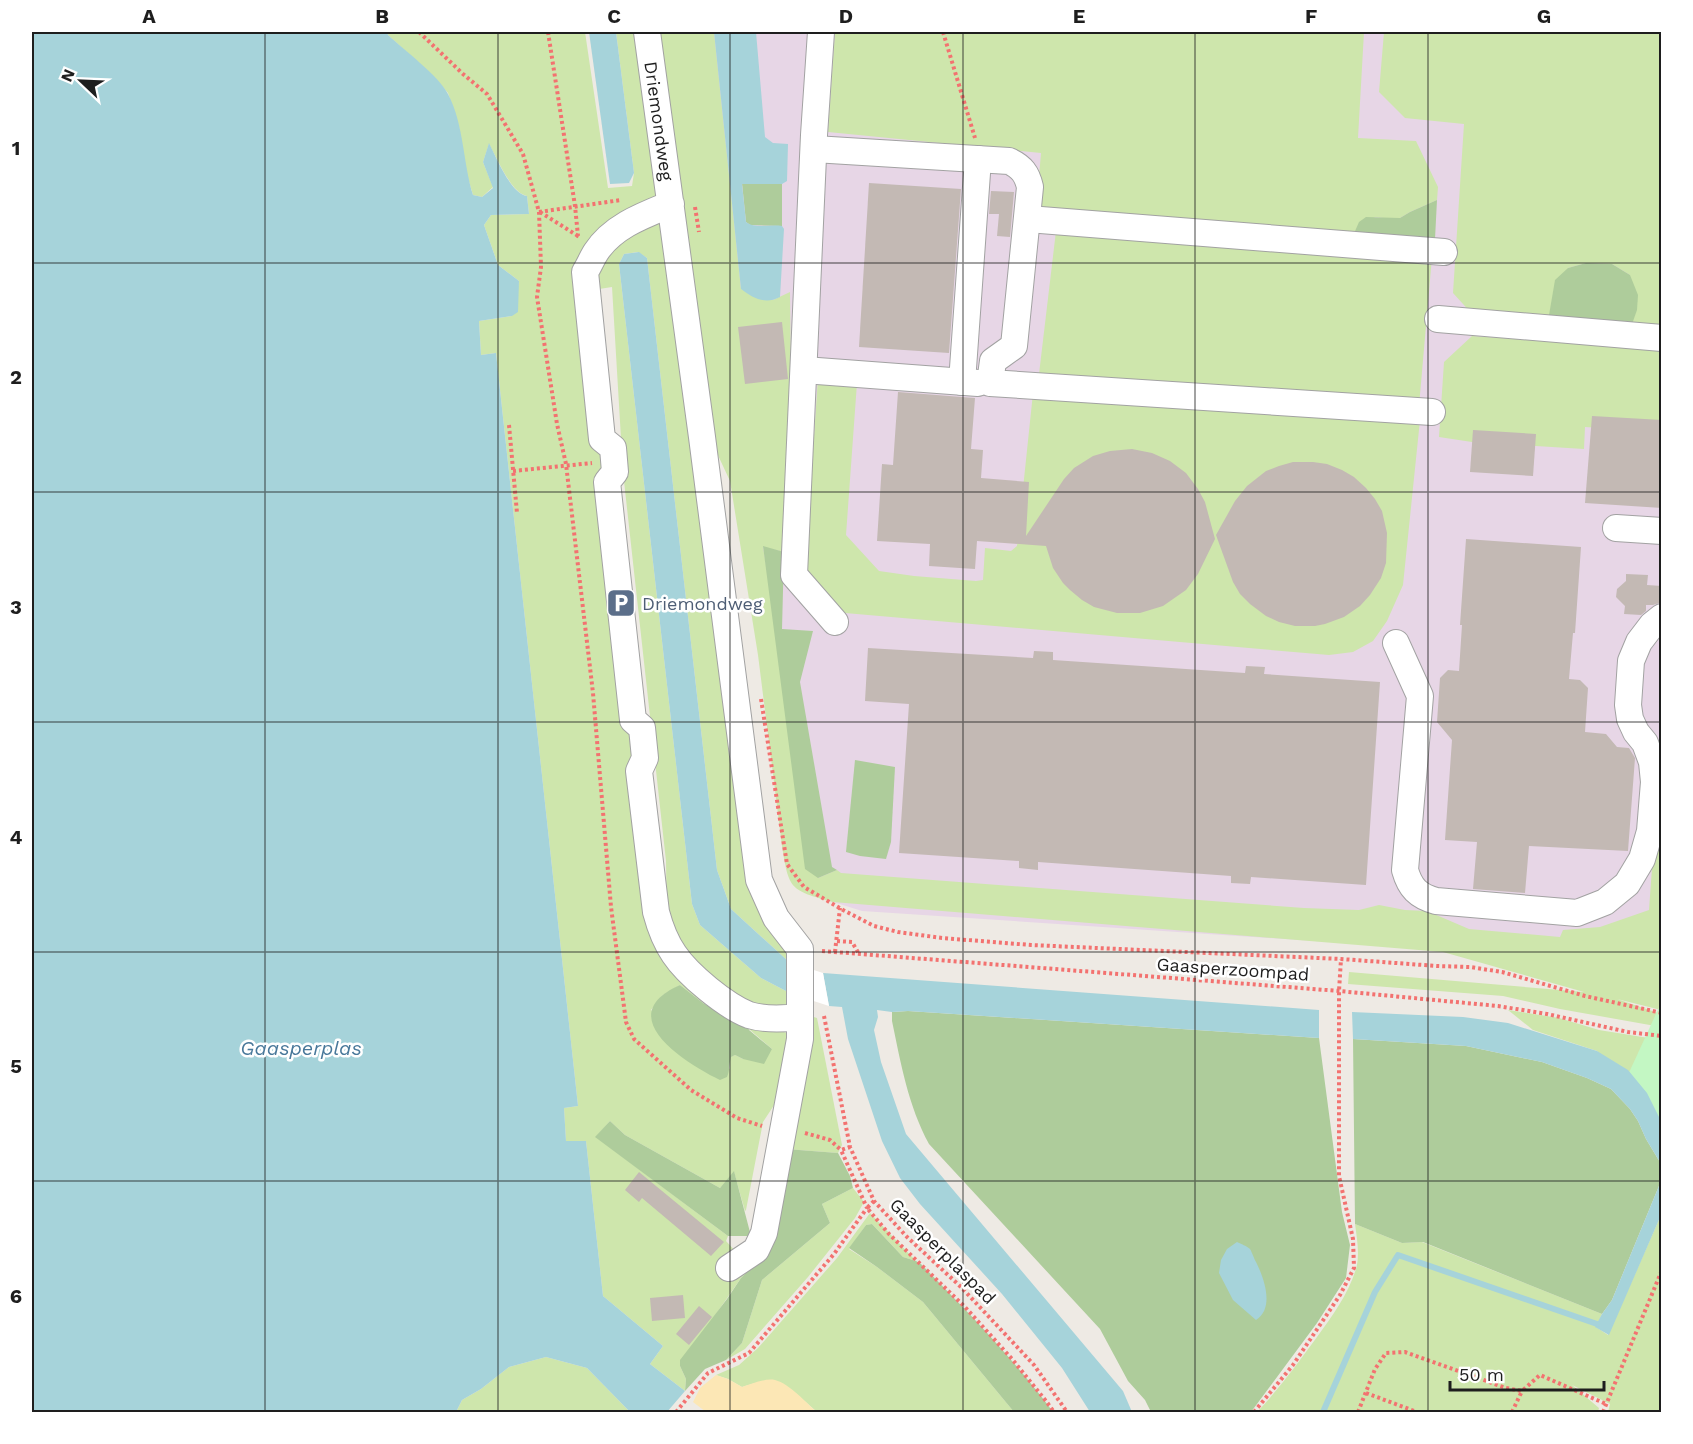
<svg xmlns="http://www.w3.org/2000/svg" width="1693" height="1444" font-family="'Work Sans',sans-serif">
	<rect width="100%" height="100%" fill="#eeeae4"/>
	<path fill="#e7d6e6" d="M 673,32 L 1661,32 L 1661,964 L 862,911 L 814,896 L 792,838 Z"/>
	<g fill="#cee6ac" fill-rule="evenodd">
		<path d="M 387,32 L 585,32 L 608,188 L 632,186 L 634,173 L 616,32 L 638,32 L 658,197 L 582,264 L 609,451 L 623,677 L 649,919 L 657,942 L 771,1028 L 787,1033 L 794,1049 L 782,1093 L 763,1122 L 746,1210 L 745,1211 L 734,1172 L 720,1188 L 625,1135 L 610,1121 L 596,1137 L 728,1236 L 726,1241 L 751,1268 L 741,1278 L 680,1366 L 686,1379 L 685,1391 L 650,1364 L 663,1346 L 603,1296 L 586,1141 L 566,1141 L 564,1108 L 578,1106 L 496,353 L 481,355 L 479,321 L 512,316 L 519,281 L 498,265 L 484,225 L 491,215 L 529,214 L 527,196 C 511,193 497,158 489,144 L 483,162 L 493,187 L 482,197 L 473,195 L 467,175 L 459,127 L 448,93 L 434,77 L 388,35 ZM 680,985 L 703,1003 L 749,1029 L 772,1049 L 743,1059 L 735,1055 L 730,1057 L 730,1069 L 651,1010 L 663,995 Z"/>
		<path d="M 655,32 L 714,32 L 741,289 L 773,300 L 790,292 L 791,375 L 784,552 L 763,547 L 818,878 L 837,870 L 841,873 L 1304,908 L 1359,910 L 1379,905 L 1405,910 L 1427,911 L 1469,929 L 1560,937 L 1563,930 L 1600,927 L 1649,910 L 1661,742 L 1661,1010 L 1617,999 L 1661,1014 L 1661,1027 L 1560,1009 L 1503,996 L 1348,984 L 1349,972 L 1584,992 L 1443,952 L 833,902 C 790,890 789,890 782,846 L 758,655 L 730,481 L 709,436 Z"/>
		<path d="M 835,32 L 1364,32 L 1358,138 L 1416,141 L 1438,187 L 1437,200 L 1410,212 L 1400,218 L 1392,219 L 1375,217 L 1352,238 L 1036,212 L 1041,153 L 828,132 Z"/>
		<path d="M 1384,32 L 1661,32 L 1661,329 L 1631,327 L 1630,275 L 1612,264 L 1586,263 L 1568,268 L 1548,321 L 1473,315 L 1453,293 L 1464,124 L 1405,118 L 1379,92 Z"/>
		<path d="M 664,216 L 748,866 L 790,956 L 789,962 L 731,909 L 717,870 L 647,258 L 638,252 L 624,254 L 619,264 L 692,904 L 700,925 L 761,978 L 786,991 L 788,1006 L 776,1011 L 724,993 L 667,930 L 666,861 L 623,472 L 612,287 L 593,290 L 603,249 Z"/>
		<path d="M 1056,231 L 1432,257 L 1419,406 L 1039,374 Z"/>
		<path d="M 1472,336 L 1661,349 L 1661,432 L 1585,427 L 1584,449 L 1472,442 L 1439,437 L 1444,362 Z"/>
		<path d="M 818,378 L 857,383 L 846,535 L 879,571 L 914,576 L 976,581 L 983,580 L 985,548 L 1011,551 L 1017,546 L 1033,393 L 1420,420 L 1403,585 L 1387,621 L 1373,641 L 1353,652 L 1329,655 L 845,613 L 805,567 Z"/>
		<path d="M 1508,1010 L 1559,1018 L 1599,1030 L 1661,1040 L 1661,1121 L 1597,1051 L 1533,1030 Z"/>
		<path d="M 804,1014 L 817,1018 L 842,1145 L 838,1153 L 786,1149 Z"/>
		<path d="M 853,1188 L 864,1202 L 855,1218 L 808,1277 L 745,1349 L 726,1360 L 742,1343 L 762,1280 L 830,1223 L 822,1204 Z"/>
		<path d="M 870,1213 L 916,1261 L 903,1257 L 872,1224 L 866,1225 L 849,1249 L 877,1267 L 923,1302 L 1014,1412 L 817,1412 L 792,1390 L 755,1383 L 742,1387 L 728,1379 L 716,1375 L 739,1365 L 758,1348 L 837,1258 Z"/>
		<path d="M 1661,1215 L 1661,1412 L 1608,1412 L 1610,1404 L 1572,1385 L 1599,1408 L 1598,1412 L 1257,1412 C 1279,1389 1298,1363 1317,1337 C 1332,1316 1348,1295 1356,1269 C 1360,1255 1357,1239 1355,1224 L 1402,1243 L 1422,1242 L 1602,1314 L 1596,1327 L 1608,1335 Z"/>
		<path d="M 546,1357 L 587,1368 L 630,1412 L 456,1412 L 462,1400 L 481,1389 L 509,1367 Z"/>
	</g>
	<g fill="#aecc9b">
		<path d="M 742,183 L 782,184 L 782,226 L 750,225 L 746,222 Z"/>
		<path d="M 1437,200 L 1435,239 L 1352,238 L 1359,222 L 1366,217 L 1400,218 L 1410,212 Z"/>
		<path d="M 1586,263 L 1612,264 L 1630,275 L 1638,295 L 1637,310 L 1631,327 L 1548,321 L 1555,280 L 1568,268 Z"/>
		<path d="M 763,546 L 784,552 L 782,629 L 813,631 L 800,682 L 832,867 L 837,870 L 818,878 L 805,869 Z"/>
		<path d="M 855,760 L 895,767 L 891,842 L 886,859 L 860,856 L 846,852 Z"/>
		<path d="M 680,985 L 703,1003 L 742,1026 L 748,1026 L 749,1030 L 772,1049 L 764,1064 L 743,1059 L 735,1055 L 731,1057 C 729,1064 730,1070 727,1077 L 720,1080 C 685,1063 610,1016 680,985 Z"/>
		<path d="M 908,1011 L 1319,1038 L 1342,1212 L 1350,1245 L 1346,1278 L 1317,1323 L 1251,1412 L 1151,1412 L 1145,1400 L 1128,1381 L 1100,1329 L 929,1144 C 908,1105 901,1064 892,1021 L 892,1012 Z"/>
		<path d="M 1353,1039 L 1466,1046 L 1542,1062 L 1587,1078 L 1611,1089 L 1630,1109 L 1638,1121 L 1646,1139 L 1658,1159 L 1661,1163 L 1661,1181 L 1612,1300 L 1602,1314 L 1423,1242 L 1402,1243 L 1355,1224 Z"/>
		<path d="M 610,1121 L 625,1135 L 720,1188 L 734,1171 L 751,1236 L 728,1236 L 595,1137 Z"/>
		<path d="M 786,1149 L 838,1153 L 850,1176 L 853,1188 L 822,1204 L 830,1223 L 762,1280 L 742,1343 L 726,1360 L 705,1369 L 685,1391 L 686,1379 L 680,1366 L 680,1360 L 727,1299 L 741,1278 L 751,1268 Z"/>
		<path d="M 872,1224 L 903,1257 L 916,1261 L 921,1264 C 967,1311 1014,1359 1053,1412 L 1014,1412 L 923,1302 L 877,1267 L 849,1248 L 866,1225 Z"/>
	</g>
	<path fill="#fce7b5" d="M 716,1375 L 728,1379 L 742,1387 C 751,1384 765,1378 775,1380 C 790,1384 805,1402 817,1412 L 706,1412 L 693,1402 L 700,1388 Z"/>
	<path fill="#c3f7c3" d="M 1661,1003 L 1661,1142 L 1621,1090 Z"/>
	<g fill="#a6d3da">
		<path d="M 32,32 L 387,32 L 388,35 C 403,49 440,77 448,94 C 464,124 463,163 473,195 L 482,197 L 493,188 L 483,162 L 489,143 C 496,157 511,194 527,196 L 529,214 L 491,215 L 484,225 L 498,265 L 519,281 L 518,312 L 512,316 L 479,321 L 481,355 L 496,353 L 578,1106 L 564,1108 L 566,1141 L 586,1141 L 603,1296 L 663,1346 L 650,1364 L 685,1391 L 667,1412 L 630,1412 L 587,1368 L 546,1357 L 509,1367 L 481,1389 L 462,1400 L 456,1412 L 32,1412 Z"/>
		<path d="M 589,32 L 616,32 L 634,173 L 629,183 L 610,184 Z"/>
		<path d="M 714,32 L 756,32 L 765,137 L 773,143 L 788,144 L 787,181 L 782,184 L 742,184 L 746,222 C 755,229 771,224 782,226 L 784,229 L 780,297 C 765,305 753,298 741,289 Z"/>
		<path d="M 639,252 L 647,258 L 717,870 L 731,909 L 789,962 L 786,991 L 761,978 L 700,925 L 692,904 L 619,264 L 624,254 Z"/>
		<path d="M 823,973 L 1319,1010 L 1319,1038 L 908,1011 L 892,1012 L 877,1010 L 878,1017 L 874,1030 L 881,1062 L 906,1134 L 1123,1391 L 1132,1412 L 1090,1412 L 1062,1368 L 1002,1294 L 920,1204 L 900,1178 L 882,1141 L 848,1039 L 842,1007 L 829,1006 Z"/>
		<path d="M 1352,1012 L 1463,1017 L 1508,1023 L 1597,1051 L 1628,1070 L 1647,1093 L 1661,1121 L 1661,1163 L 1658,1159 L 1646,1139 L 1638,1121 L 1630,1109 L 1611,1089 L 1587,1078 L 1542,1062 L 1466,1046 L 1353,1039 Z"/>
		<path d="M 1661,1181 L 1661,1215 L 1609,1335 L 1595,1327 L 1602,1314 L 1612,1300 Z"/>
		<path d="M 1237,1242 C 1241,1244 1247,1246 1250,1249 C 1252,1252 1254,1259 1256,1262 C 1264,1278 1275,1308 1256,1320 L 1233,1300 L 1219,1273 L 1221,1260 L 1227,1249 Z"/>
	</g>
	<path fill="#fff" d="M 789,962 L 823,973 L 829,1006 L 786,992 Z"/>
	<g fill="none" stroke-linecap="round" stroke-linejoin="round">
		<path stroke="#a6d3da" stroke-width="6" d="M 1323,1412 L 1375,1292 L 1398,1255 L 1597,1324"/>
	</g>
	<g fill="#c3b9b4">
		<path d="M 869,183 L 961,189 L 949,353 L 859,347 Z"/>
		<path d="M 991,191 L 1014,192 L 1010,237 L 997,236 L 999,214 L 989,214 Z"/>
		<path d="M 782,322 L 788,379 L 745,384 L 738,327 Z"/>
		<path d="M 898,392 L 975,398 L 971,449 L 983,450 L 981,478 L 1029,482 L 1026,536 L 1064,479 L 1074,468 L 1093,456 L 1110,451 L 1132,449 L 1152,453 L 1170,461 L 1186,473 L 1198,489 L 1205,502 L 1215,539 L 1198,574 L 1186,590 L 1163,606 L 1140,613 L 1117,613 L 1094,607 L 1082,600 L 1070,590 L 1063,583 L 1053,568 L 1046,546 L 977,541 L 975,569 L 929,566 L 930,544 L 877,541 L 882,464 L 893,465 Z"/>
		<path d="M 1592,416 L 1662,420 L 1662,508 L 1585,503 Z"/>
		<path d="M 1473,430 L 1536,434 L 1533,476 L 1470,472 Z"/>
		<path d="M 1293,462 L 1313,462 L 1327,464 L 1342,470 L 1354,477 L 1366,488 L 1375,499 L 1382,511 L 1387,533 L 1386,563 L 1381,578 L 1370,595 L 1360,606 L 1344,617 L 1325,624 L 1315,626 L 1295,626 L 1279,622 L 1266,616 L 1250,604 L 1240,594 L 1233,582 L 1216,535 L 1235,501 L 1247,486 L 1266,471 L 1279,466 Z"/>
		<path d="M 1466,539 L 1581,547 L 1575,633 L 1573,633 L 1569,679 L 1580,680 L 1588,688 L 1585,732 L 1606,734 L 1617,747 L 1629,748 L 1635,758 L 1628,851 L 1529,846 L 1525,893 L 1473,889 L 1477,842 L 1445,840 L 1452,740 L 1437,722 L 1440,678 L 1448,670 L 1459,671 L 1462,625 L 1460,625 Z"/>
		<path d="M 1626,574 L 1648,575 L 1647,585 L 1662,586 L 1662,602 L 1653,605 L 1646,605 L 1646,611 L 1641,615 L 1624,614 L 1625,606 L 1616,597 L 1617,589 L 1626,581 Z"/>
		<path d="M 868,648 L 1033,658 L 1034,651 L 1053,652 L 1053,660 L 1245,673 L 1246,666 L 1265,667 L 1264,674 L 1380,682 L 1366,885 L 1251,877 L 1250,884 L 1231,883 L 1231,876 L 1038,862 L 1038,870 L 1019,868 L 1019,861 L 899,853 L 909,704 L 865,701 Z"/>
		<path d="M 639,1172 L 724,1242 L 711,1256 L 642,1198 L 639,1202 L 625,1190 Z"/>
		<path d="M 683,1295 L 685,1318 L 652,1321 L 650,1298 Z"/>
		<path d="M 699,1306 L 712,1317 L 689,1345 L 676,1334 Z"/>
	</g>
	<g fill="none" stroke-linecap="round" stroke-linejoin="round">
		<g stroke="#a2a2a2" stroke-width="28">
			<g id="minor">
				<path d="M 647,32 L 702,437 L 759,880 L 776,918 L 800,949 L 800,1017 C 783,1019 765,1020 749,1015 C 726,1006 688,975 674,954 C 665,941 660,927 656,912 L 639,771 L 645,758 L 642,728 L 633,720 L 607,482 L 615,472 L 613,448 L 602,439 L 585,272 C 589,266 592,258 596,252 C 613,226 644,215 671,204"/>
				<path d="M 821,32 L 814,135 L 794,575 L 835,622"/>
				<path d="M 814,149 L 1009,161 C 1022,167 1027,174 1030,187 L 1014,346 L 993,361 L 990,383 L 1432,412"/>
				<path d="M 1028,219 L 1444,252"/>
				<path d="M 1438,319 L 1662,338"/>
				<path d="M 804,370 L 978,383"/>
				<path d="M 962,382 L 978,159"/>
				<path d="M 1616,528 L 1662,531"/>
				<path d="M 1396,643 L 1420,696 L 1405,870 C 1410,888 1418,896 1436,901 L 1577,913 L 1605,902 L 1627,884 L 1642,859 L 1650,831 L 1654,782 L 1652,762 L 1645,743 L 1636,732 L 1630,719 L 1628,705 L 1631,661 L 1639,642 L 1652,625 L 1662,617"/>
				<path d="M 729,1268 L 756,1250 L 764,1233 L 800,1039 L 800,1017"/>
			</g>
		</g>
		<g stroke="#f37270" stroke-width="4" stroke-dasharray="3 3" stroke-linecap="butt">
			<path d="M 419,32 L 463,74 L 487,94 L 523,154 L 539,212 L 541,267 L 537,297 L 557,424 L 566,464 L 593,693 L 611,907 L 626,1022 L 634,1039 L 691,1090 L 737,1118 L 762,1126"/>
			<path d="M 548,32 L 575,206 L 578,236 L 580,237"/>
			<path d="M 943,32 L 975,138"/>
			<path d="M 695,207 L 699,232"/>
			<path d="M 539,212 L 621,200"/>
			<path d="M 540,212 L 578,236"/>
			<path d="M 509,425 L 517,513"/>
			<path d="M 513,471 L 592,463"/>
			<path d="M 761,699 L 787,864 L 804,887 L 843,910 L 874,926 L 898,932 L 942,938 L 1031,945 L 1341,959 L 1437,966 L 1470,967 L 1502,972 L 1585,996 L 1662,1013"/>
			<path d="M 837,941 L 852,942 L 859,954"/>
			<path d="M 822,951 L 1339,991 L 1498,1006 L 1547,1014 L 1628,1032 L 1662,1036"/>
			<path d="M 835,952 L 840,908"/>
			<path d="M 824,1016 L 850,1147 L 874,1201 L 907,1237 L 961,1287 L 1034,1365 L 1067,1412"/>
			<path d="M 805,1133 L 830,1140 L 841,1150 L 850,1147"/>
			<path d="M 874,1201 L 867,1208 L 889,1234 L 965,1307 L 1012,1359 L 1046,1401 L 1054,1412"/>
			<path d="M 1366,1393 L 1417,1412"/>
			<path d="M 676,1412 L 708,1373 L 749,1353 L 834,1254 L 867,1208 L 841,1150"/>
			<path d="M 1254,1412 L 1293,1365 L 1340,1295 L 1354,1268 L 1353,1239 L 1339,1176 L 1339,991 L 1341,959"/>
			<path d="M 1358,1412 L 1375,1369 L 1386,1353 L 1405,1352 L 1506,1388 L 1522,1391 L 1540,1375 L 1606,1404"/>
			<path d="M 1512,1412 L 1522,1391"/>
			<path d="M 1603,1412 L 1662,1270"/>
		</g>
		<use href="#minor" stroke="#fff" stroke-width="26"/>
	</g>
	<path fill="none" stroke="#1e1e1e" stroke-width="1.5" stroke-opacity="0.55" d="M 265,32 L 265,1412M 498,32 L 498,1412M 730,32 L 730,1412M 963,32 L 963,1412M 1195,32 L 1195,1412M 1428,32 L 1428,1412M 32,263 L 1662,263M 32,492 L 1662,492M 32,722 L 1662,722M 32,952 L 1662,952M 32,1181 L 1662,1181"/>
	<defs>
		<g id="parking-square" transform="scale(1.5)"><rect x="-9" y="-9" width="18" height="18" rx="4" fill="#5c6f8a" stroke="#fff"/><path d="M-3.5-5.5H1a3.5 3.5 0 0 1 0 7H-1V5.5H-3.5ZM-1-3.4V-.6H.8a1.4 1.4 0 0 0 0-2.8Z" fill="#fff"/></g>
	</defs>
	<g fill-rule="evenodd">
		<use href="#parking-square" x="621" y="603"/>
	</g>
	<g text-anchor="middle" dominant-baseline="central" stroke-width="5" stroke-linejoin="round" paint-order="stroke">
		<g font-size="18" fill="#1e1e1e" stroke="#fff">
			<text transform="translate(659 121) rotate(82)">Driemondweg</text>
			<text transform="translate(1233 969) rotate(4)">Gaasperzoompad</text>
			<text transform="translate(943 1251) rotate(45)">Gaasperplaspad</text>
		</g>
		<g font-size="18" fill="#4e5e75" stroke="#fff" text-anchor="start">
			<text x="642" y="603">Driemondweg</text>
		</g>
		<g font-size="20" font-style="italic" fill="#48789a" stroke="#fff">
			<text x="301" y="1048">Gaasperplas</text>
		</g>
	</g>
	<rect width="1693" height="1444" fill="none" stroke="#ffffff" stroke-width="66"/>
	<g transform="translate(81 81) rotate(293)" stroke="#ffffff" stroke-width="4.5" paint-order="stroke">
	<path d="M0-4.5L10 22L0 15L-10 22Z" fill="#1e1e1e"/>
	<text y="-9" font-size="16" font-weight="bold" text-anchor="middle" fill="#1e1e1e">N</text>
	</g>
	<path d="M1450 1381v9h154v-9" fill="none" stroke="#1e1e1e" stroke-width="3"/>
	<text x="1459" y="1381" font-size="18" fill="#1e1e1e" stroke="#ffffff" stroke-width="4.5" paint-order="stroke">50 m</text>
	<rect x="33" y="33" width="1627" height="1378" fill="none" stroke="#1e1e1e" stroke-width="2"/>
	<g font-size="20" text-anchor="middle" font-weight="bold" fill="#1e1e1e">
		<text x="149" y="23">A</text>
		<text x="382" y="23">B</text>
		<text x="614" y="23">C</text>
		<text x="846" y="23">D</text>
		<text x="1079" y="23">E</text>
		<text x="1311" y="23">F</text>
		<text x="1544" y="23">G</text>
		<text x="16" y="155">1</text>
		<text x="16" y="384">2</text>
		<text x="16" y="614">3</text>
		<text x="16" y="844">4</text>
		<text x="16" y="1073">5</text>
		<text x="16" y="1303">6</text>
	</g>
</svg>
